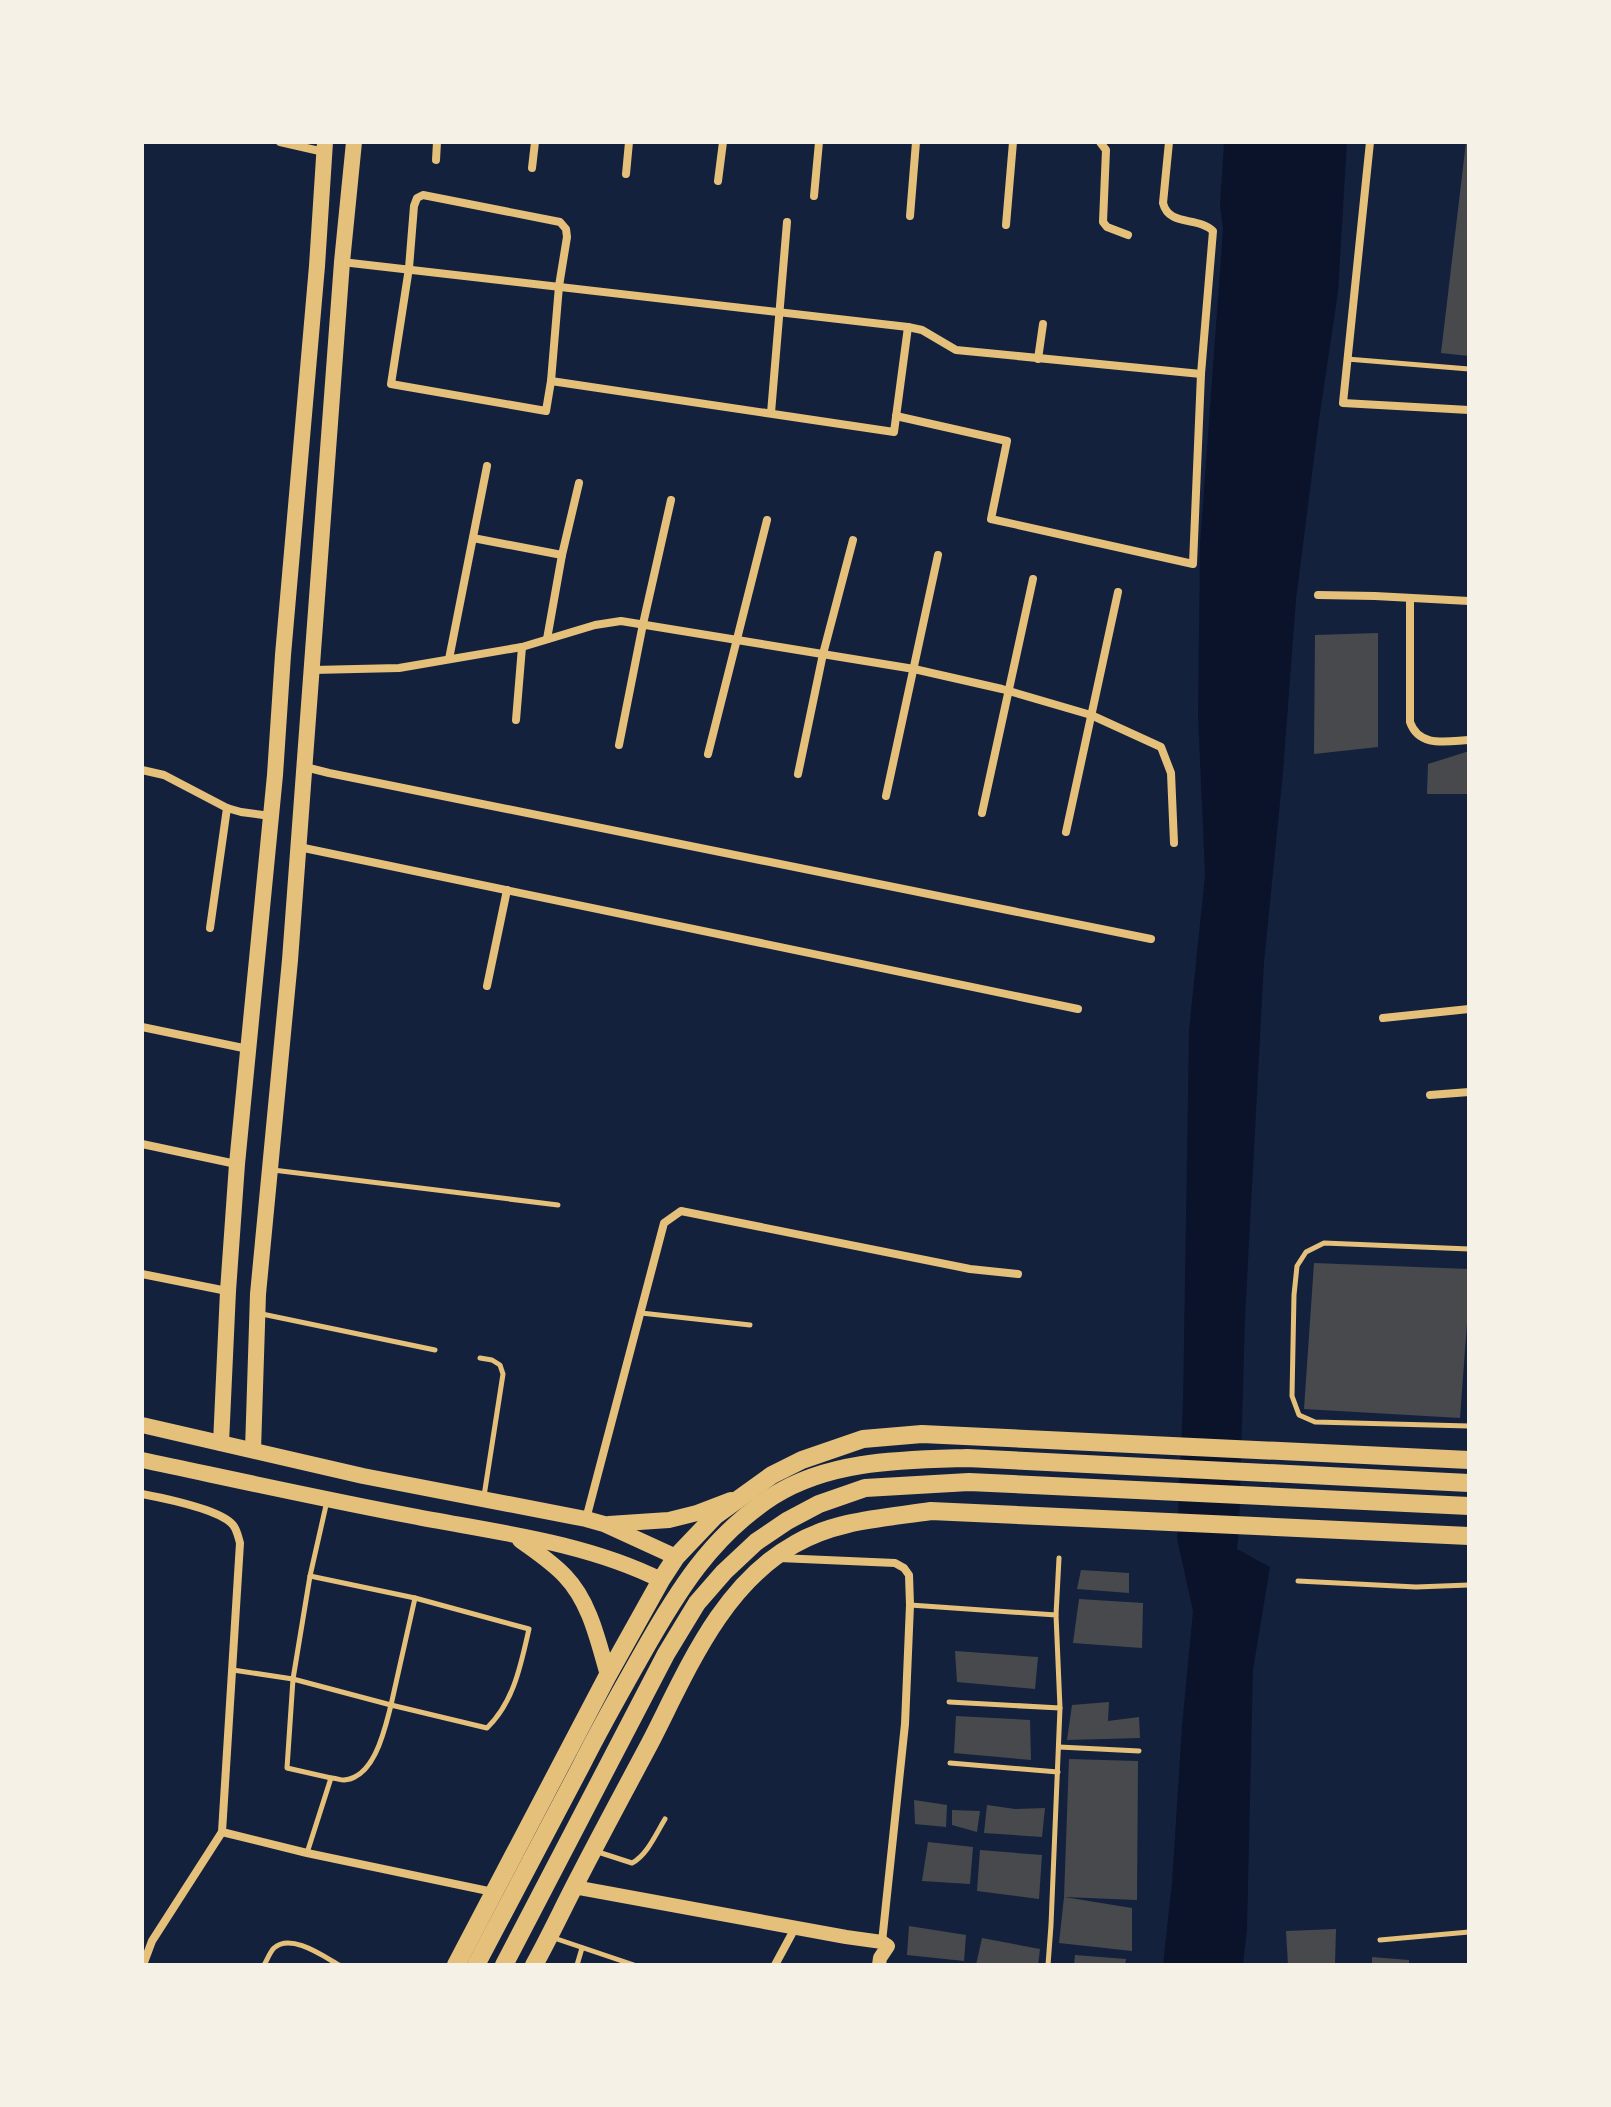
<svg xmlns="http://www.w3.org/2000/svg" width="1611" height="2107" font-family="Jost,sans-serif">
	<rect width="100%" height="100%" fill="#14213d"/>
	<path fill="#0b132b" d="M 1224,142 L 1347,142 L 1338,292 L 1318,427 L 1296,600 L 1283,773 L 1264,963 L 1245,1319 L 1239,1530 L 1237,1549 L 1270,1567 L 1253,1670 L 1247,1930 L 1243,1965 L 1163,1965 L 1172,1882 L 1182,1726 L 1193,1611 L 1177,1539 L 1183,1401 L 1189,1030 L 1205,875 L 1198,715 L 1200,545 L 1223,229 L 1220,205 Z"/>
	<g fill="#48494c">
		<path d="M 1466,142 L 1469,142 L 1469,356 L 1441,353 Z"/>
		<path d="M 1378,633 L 1378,747 L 1314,754 L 1315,635 Z"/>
		<path d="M 1466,752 L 1469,752 L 1469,794 L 1427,794 L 1428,764 Z"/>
		<path d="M 1314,1263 L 1469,1269 L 1469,1295 L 1460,1418 L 1304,1409 Z"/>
		<path d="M 1081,1570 L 1129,1573 L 1129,1593 L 1077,1589 Z"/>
		<path d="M 1079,1599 L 1143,1603 L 1142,1648 L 1073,1643 Z"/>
		<path d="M 955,1651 L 1038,1657 L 1035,1689 L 957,1682 Z"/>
		<path d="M 1109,1702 L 1108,1721 L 1139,1717 L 1140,1738 L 1067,1740 L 1072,1705 Z"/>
		<path d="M 956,1716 L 1030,1720 L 1031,1760 L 954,1753 Z"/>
		<path d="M 1069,1759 L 1138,1761 L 1137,1900 L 1064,1897 L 1132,1908 L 1132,1951 L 1059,1943 L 1064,1897 Z"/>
		<path d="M 914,1800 L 947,1805 L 946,1827 L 915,1824 Z"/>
		<path d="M 987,1805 L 1015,1809 L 1045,1808 L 1042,1837 L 984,1833 Z"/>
		<path d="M 952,1810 L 980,1811 L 977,1832 L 952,1825 Z"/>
		<path d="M 928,1842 L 973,1847 L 970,1884 L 922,1881 Z"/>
		<path d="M 980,1850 L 1042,1855 L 1039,1899 L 977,1891 Z"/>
		<path d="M 909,1926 L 966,1935 L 964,1961 L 907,1955 Z"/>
		<path d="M 1336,1929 L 1335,1964 L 1288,1965 L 1286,1931 Z"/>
		<path d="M 982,1938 L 1040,1949 L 1038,1965 L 976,1965 Z"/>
		<path d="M 1075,1955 L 1126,1959 L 1125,1965 L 1074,1965 Z"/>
		<path d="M 1372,1957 L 1409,1960 L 1409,1965 L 1372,1965 Z"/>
	</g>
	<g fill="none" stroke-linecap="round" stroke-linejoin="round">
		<g stroke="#e5c07b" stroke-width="5">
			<path d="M 1347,359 L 1469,369"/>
			<path d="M 273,1170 L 558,1205"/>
			<path d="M 1469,1249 L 1324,1243 L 1306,1252 L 1297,1266 L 1294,1295 L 1292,1396 L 1299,1415 L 1315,1422 L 1469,1426"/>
			<path d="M 641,1313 L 750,1325"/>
			<path d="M 262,1314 L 435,1350"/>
			<path d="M 480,1358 L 492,1360 L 500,1365 L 503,1374 L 484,1496"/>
			<path d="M 1298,1581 L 1416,1587 L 1469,1585"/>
			<path d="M 910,1605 L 1056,1615 L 1060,1708 L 949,1702"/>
			<path d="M 1056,1615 L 1059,1558"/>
			<path d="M 233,1670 L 293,1679 L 310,1576 L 327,1501"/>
			<path d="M 1059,1747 L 1139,1751"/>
			<path d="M 950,1763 L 1058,1772"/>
			<path d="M 331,1778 L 287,1768 L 293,1679 L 391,1705 L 415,1598"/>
			<path d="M 598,1852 L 632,1863 C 647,1855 656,1834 665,1819"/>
			<path d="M 307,1853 L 331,1778 C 336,1778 340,1780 344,1780 C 375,1778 385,1728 391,1705 L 487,1728 C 514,1702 521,1664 529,1629 L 415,1598 L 310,1576"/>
			<path d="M 551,1937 L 634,1965"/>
			<path d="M 1380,1940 L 1469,1932"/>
			<path d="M 264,1965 C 267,1960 270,1952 274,1948 C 291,1933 323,1956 339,1965"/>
			<path d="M 577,1965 L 582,1948"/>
			<path d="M 1048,1965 L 1051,1925 L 1060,1708"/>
		</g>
		<g stroke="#e5c07b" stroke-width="8">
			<path d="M 280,142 L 324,152"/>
			<path d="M 1100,142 L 1106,150 L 1103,222 L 1107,227 L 1128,235"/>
			<path d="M 1370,142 L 1343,403 L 1469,410"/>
			<path d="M 436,160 L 437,142"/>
			<path d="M 532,168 L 535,142"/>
			<path d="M 626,174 L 629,142"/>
			<path d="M 718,181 L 723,142"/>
			<path d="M 423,195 L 560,222 L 566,229 L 567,237 L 559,286 L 551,381 L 546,411 L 391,384 L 409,268 L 414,206 L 417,198 Z"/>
			<path d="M 814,196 L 819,142"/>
			<path d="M 910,216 L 916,142"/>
			<path d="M 1006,225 L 1013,142"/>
			<path d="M 342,262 L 908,327 L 922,330 L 956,350 L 1201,374"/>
			<path d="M 1038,359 L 1043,324"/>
			<path d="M 551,381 L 894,432 L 908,327"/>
			<path d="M 771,413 L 787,222"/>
			<path d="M 896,416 L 1007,441 L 991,519 L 1193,564 L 1201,374 L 1213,231 C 1198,216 1169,227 1163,203 L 1169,142"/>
			<path d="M 473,538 L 562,555"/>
			<path d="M 1318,595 L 1375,596 L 1469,601"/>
			<path d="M 1410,598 L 1410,722 C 1419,748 1447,741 1469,740"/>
			<path d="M 547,639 L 562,555 L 579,483"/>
			<path d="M 449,659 L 487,466"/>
			<path d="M 313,670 L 399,668 L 522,647 L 595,625 L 621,621 L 914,669 L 1002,689 L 1091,715 L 1161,747 L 1171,773 L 1174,843"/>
			<path d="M 516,720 L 522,647"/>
			<path d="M 619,745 L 643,624 L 671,500"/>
			<path d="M 708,754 L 767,520"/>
			<path d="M 305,767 L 329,773 L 1151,939"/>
			<path d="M 142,770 L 164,775 L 227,808 L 241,812 L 270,816"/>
			<path d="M 798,774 L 823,654 L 853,540"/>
			<path d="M 886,796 L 938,555"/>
			<path d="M 982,813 L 1033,579"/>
			<path d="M 1066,832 L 1118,592"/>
			<path d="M 299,847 L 1078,1009"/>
			<path d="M 210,928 L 227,808"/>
			<path d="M 487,986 L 507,890"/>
			<path d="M 1383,1018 L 1469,1009"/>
			<path d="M 142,1027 L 248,1049"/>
			<path d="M 1430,1095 L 1469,1092"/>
			<path d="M 142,1144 L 236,1164"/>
			<path d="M 142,1274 L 227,1291"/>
			<path d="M 142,1494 C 163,1498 220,1509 233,1525 C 237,1530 238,1536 240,1543 L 222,1832 L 307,1853 L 493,1892"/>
			<path d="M 586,1519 L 664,1223 L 681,1211 L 970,1269 L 1018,1274"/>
			<path d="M 779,1558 L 895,1563 L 904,1568 L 909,1575 L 910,1605 L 905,1724 L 882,1942"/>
			<path d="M 143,1965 L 152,1941 L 222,1832"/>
			<path d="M 775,1965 L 795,1928"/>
		</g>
		<path stroke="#e5c07b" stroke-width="14" d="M 574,1887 L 846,1937 L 882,1942 L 888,1946 L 880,1958 L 879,1965"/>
		<g stroke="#e5c07b" stroke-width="16">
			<path d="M 221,1443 L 228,1291 L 237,1164 L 275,775 L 283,655 L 317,266 L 325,142"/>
			<path d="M 253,1450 L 258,1294 L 290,960 L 342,262 L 354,142"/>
		</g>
		<g stroke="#e5c07b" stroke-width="16">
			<path d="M 142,1425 L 363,1476 L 586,1519 L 604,1524 L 676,1557"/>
			<path d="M 142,1460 C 232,1479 322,1499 412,1516 C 495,1532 585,1542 661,1580"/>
			<path d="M 609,1524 L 669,1520 L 697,1513 L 731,1500"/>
			<path d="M 520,1540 C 535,1551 552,1562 565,1576 C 590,1602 598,1641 608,1675"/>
		</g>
		<g stroke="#e5c07b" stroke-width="18">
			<path d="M 456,1965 L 608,1675 L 661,1580 L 676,1557 L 715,1516 L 772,1475 L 802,1460 L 863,1439 L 922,1434 L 1469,1460"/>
			<path d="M 476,1965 C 511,1899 546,1832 581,1766 C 600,1728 621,1691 642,1654 C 677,1592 711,1536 773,1496 C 830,1460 901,1460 967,1458 L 1469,1483"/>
			<path d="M 504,1965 L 666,1654 L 697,1603 L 724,1572 L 756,1542 L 787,1521 L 819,1504 L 865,1488 L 969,1482 L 1469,1506"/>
			<path d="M 534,1965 C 549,1938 562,1910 576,1883 C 600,1836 625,1790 650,1743 C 687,1671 721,1585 795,1544 C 836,1520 885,1518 931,1511 L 1469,1536"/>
		</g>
	</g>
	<rect width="1611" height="2107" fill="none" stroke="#f6f1e7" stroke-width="288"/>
</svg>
